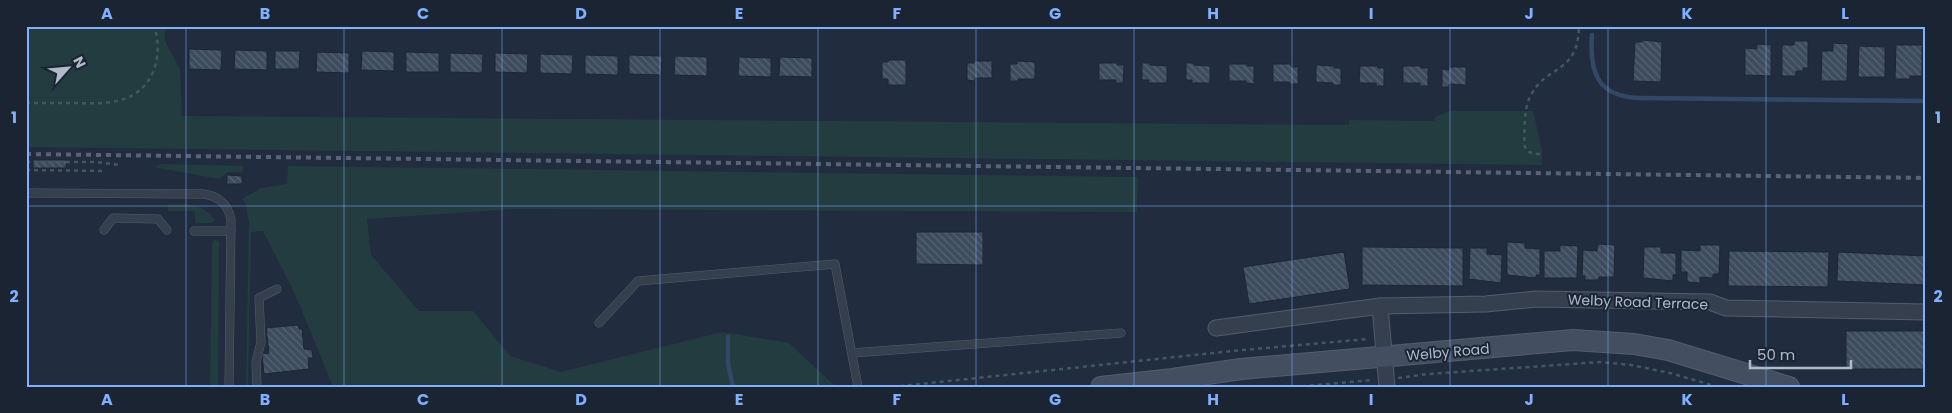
<svg xmlns="http://www.w3.org/2000/svg" width="1952" height="413" font-family="Poppins,sans-serif">
	<defs>
		<pattern id="building-back-hatch" width="6" height="6" patternUnits="userSpaceOnUse" patternTransform="scale(1.25)"><rect width="6" height="6" fill="#3d4b5e"/><path d="M-1 5l2 2M0 0l6 6M5-1l2 2" fill="none" stroke="#576374"/></pattern>
	</defs>
	<rect width="100%" height="100%" fill="#212d3e"/>
	<g fill="#233c3f">
		<path d="M 26,26 L 165,26 L 165,41 L 180,69 L 182,116 L 1349,125 L 1349,120 L 1435,121 L 1435,117 L 1450,111 L 1533,111 L 1542,150 L 1542,165 L 26,147 Z"/>
		<path d="M 161,164 L 243,166 L 242,172 L 228,172 L 219,179 L 154,167 Z"/>
		<path d="M 288,166 L 1138,177 L 1137,212 L 513,209 L 367,219 L 371,255 L 419,311 L 473,311 L 510,356 L 561,372 L 722,332 L 789,343 L 836,387 L 333,387 L 295,294 L 263,231 L 251,232 L 248,386 L 246,387 L 249,223 L 246,205 L 242,199 L 261,188 L 287,184 Z"/>
		<path d="M 168,204 C 189,204 200,202 215,220 L 212,223 L 195,223 L 195,211 L 168,211 Z"/>
		<path d="M 214,240 L 217,240 L 219,242 L 218,387 L 210,387 L 212,243 Z"/>
	</g>
	<g fill="none" stroke-linecap="round" stroke-linejoin="round">
		<g stroke="#334867" stroke-width="4.5">
			<path d="M 1592,35 C 1589,73 1598,97 1640,98 L 1926,101"/>
			<path d="M 728,337 L 728,364 L 733,387"/>
		</g>
	</g>
	<g fill="url(#building-back-hatch)" stroke="#1c2635">
		<path d="M 1642,40 L 1662,42 L 1661,82 L 1633,81 L 1635,42 L 1642,42 Z"/>
		<path d="M 1794,41 L 1808,41 L 1808,68 L 1803,68 L 1803,71 L 1796,71 L 1796,76 L 1782,76 L 1782,45 L 1794,45 Z"/>
		<path d="M 1833,43 L 1848,44 L 1847,81 L 1821,81 L 1822,51 L 1833,51 Z"/>
		<path d="M 1757,44 L 1771,45 L 1771,76 L 1745,75 L 1745,48 L 1757,49 Z"/>
		<path d="M 1896,45 L 1922,45 L 1922,76 L 1910,76 L 1910,79 L 1895,79 Z"/>
		<path d="M 1859,46 L 1885,47 L 1885,77 L 1858,77 Z"/>
		<path d="M 189,49 L 222,50 L 221,70 L 189,69 Z"/>
		<path d="M 235,50 L 267,51 L 267,70 L 234,69 Z"/>
		<path d="M 275,51 L 300,51 L 299,69 L 275,69 Z"/>
		<path d="M 362,51 L 394,52 L 394,71 L 361,70 Z"/>
		<path d="M 317,52 L 349,53 L 349,73 L 316,72 Z"/>
		<path d="M 406,52 L 439,53 L 439,72 L 406,72 Z"/>
		<path d="M 450,53 L 483,54 L 482,73 L 450,72 Z"/>
		<path d="M 495,53 L 528,54 L 527,73 L 495,72 Z"/>
		<path d="M 540,54 L 573,55 L 572,74 L 540,73 Z"/>
		<path d="M 585,55 L 618,56 L 618,75 L 585,74 Z"/>
		<path d="M 629,55 L 662,56 L 661,75 L 629,74 Z"/>
		<path d="M 675,56 L 707,57 L 707,76 L 674,75 Z"/>
		<path d="M 739,57 L 771,58 L 771,77 L 738,76 Z"/>
		<path d="M 780,57 L 812,58 L 812,77 L 779,76 Z"/>
		<path d="M 888,60 L 906,60 L 906,85 L 888,85 L 888,79 L 882,79 L 882,62 L 888,62 Z"/>
		<path d="M 974,61 L 992,61 L 992,78 L 975,78 L 975,81 L 967,80 L 967,63 L 974,63 Z"/>
		<path d="M 1017,61 L 1035,62 L 1035,79 L 1018,79 L 1018,81 L 1010,81 L 1010,64 L 1017,64 Z"/>
		<path d="M 1099,63 L 1117,63 L 1117,65 L 1124,65 L 1123,83 L 1116,83 L 1116,80 L 1099,80 Z"/>
		<path d="M 1142,63 L 1150,63 L 1150,65 L 1167,66 L 1167,83 L 1148,83 L 1149,80 L 1142,80 Z"/>
		<path d="M 1186,63 L 1194,63 L 1194,65 L 1210,66 L 1210,83 L 1192,83 L 1192,80 L 1186,80 Z"/>
		<path d="M 1229,64 L 1247,64 L 1247,66 L 1254,66 L 1254,84 L 1246,83 L 1246,81 L 1229,81 Z"/>
		<path d="M 1273,64 L 1291,64 L 1291,67 L 1298,67 L 1298,84 L 1290,84 L 1290,82 L 1273,82 Z"/>
		<path d="M 1316,65 L 1334,66 L 1334,68 L 1341,68 L 1341,85 L 1333,85 L 1333,83 L 1316,82 Z"/>
		<path d="M 1360,66 L 1378,66 L 1378,68 L 1384,68 L 1384,86 L 1376,86 L 1376,83 L 1359,83 Z"/>
		<path d="M 1403,66 L 1421,66 L 1421,68 L 1428,68 L 1428,86 L 1420,86 L 1420,83 L 1403,83 Z"/>
		<path d="M 1448,67 L 1466,67 L 1466,85 L 1449,84 L 1449,87 L 1442,87 L 1442,69 L 1449,70 Z"/>
		<path d="M 33,160 L 67,160 L 66,168 L 33,168 Z"/>
		<path d="M 227,175 L 242,176 L 242,184 L 227,184 Z"/>
		<path d="M 916,232 L 983,232 L 983,265 L 916,264 Z"/>
		<path d="M 1507,242 L 1525,243 L 1525,248 L 1540,249 L 1540,275 L 1536,275 L 1536,278 L 1507,275 Z"/>
		<path d="M 1598,244 L 1615,245 L 1614,277 L 1599,277 L 1598,280 L 1585,280 L 1585,276 L 1582,276 L 1583,250 L 1597,251 Z"/>
		<path d="M 1560,245 L 1578,246 L 1577,278 L 1544,278 L 1544,251 L 1560,251 Z"/>
		<path d="M 1700,245 L 1720,245 L 1719,274 L 1713,274 L 1713,278 L 1700,277 L 1700,283 L 1687,282 L 1687,272 L 1681,272 L 1681,250 L 1700,251 Z"/>
		<path d="M 1362,247 L 1463,248 L 1463,286 L 1362,285 Z"/>
		<path d="M 1644,247 L 1661,247 L 1661,253 L 1676,253 L 1676,275 L 1673,275 L 1673,281 L 1643,278 Z"/>
		<path d="M 1470,248 L 1487,248 L 1487,254 L 1502,255 L 1501,283 L 1469,279 Z"/>
		<path d="M 1729,251 L 1829,252 L 1828,287 L 1728,286 Z"/>
		<path d="M 1344,252 L 1350,289 L 1249,304 L 1243,267 Z"/>
		<path d="M 1838,252 L 1926,256 L 1926,285 L 1837,281 Z"/>
		<path d="M 298,325 L 299,329 L 302,329 L 304,349 L 312,350 L 313,358 L 308,358 L 309,369 L 264,374 L 262,354 L 269,353 L 266,328 Z"/>
		<rect x="1846" y="331" width="80" height="38"/>
	</g>
	<g fill="none" stroke-linecap="round" stroke-linejoin="round">
		<g stroke="#535d6c" stroke-width="9">
			<g id="lane">
				<path d="M 26,193 L 203,194 C 219,196 228,204 231,220 L 229,387"/>
				<path d="M 104,230 L 113,218 L 158,219 L 167,230"/>
				<path d="M 194,231 L 231,231"/>
				<path d="M 599,323 L 638,281 L 835,264 L 858,387"/>
				<path d="M 852,353 L 1121,333"/>
				<path d="M 257,387 L 256,362 L 261,342 L 259,298 L 277,289"/>
			</g>
		</g>
		<g stroke="#535d6c" stroke-width="17">
			<g id="street">
				<path d="M 1380,306 L 1387,387"/>
				<path d="M 1216,328 L 1380,306 L 1486,304 L 1536,299 L 1710,302 L 1726,308 L 1926,312"/>
			</g>
		</g>
		<g stroke="#535d6c" stroke-width="22">
			<path id="secondary" d="M 1101,387 L 1173,379 L 1241,369 L 1573,340 L 1634,344 L 1668,350 L 1789,387"/>
		</g>
		<g stroke="#41595c" stroke-width="2.5" stroke-dasharray="4 4" stroke-linecap="butt">
			<path d="M 26,103 C 43,103 60,103 77,103 C 107,104 139,104 153,72 C 159,57 159,41 154,26"/>
			<path d="M 1540,154 C 1531,154 1527,153 1524,144 C 1525,128 1523,110 1531,95 C 1547,64 1578,75 1579,26"/>
			<path d="M 26,162 L 96,162 L 119,165"/>
			<path d="M 26,170 L 106,171"/>
			<path d="M 1398,378 L 1428,374 L 1601,362 L 1631,365 L 1670,373 L 1718,387"/>
			<path d="M 892,387 L 1232,351 L 1368,339"/>
			<path d="M 1294,387 L 1373,380"/>
		</g>
		<use href="#lane" stroke="#353f4e" stroke-width="8"/>
		<use href="#street" stroke="#353f4e" stroke-width="15"/>
		<use href="#secondary" stroke="#434e61" stroke-width="20"/>
		<path stroke="#576376" stroke-width="4" stroke-dasharray="5 5" stroke-linecap="butt" d="M 26,154 L 1926,178"/>
	</g>
	<path fill="none" stroke="#80b0ff" stroke-width="1" stroke-opacity="0.55" d="M 186,26 L 186,387M 344,26 L 344,387M 502,26 L 502,387M 660,26 L 660,387M 818,26 L 818,387M 976,26 L 976,387M 1134,26 L 1134,387M 1292,26 L 1292,387M 1450,26 L 1450,387M 1608,26 L 1608,387M 1766,26 L 1766,387M 26,206 L 1926,206"/>
	<g text-anchor="middle" dominant-baseline="central" stroke-width="4" stroke-linejoin="round" paint-order="stroke">
		<g font-size="14" fill="#b1baca" stroke="#1a2433">
			<text transform="translate(1638 302) rotate(2)">Welby Road Terrace</text>
			<text transform="translate(1448 352) rotate(-5)">Welby Road</text>
		</g>
	</g>
	<rect width="1952" height="413" fill="none" stroke="#1a2433" stroke-width="55"/>
	<g transform="translate(68 68) rotate(63)" stroke="#1a2433" stroke-width="4" paint-order="stroke">
	<path d="M0-4L9 19L0 12L-9 19Z" fill="#b1baca"/>
	<text y="-8" font-size="14" font-weight="bold" text-anchor="middle" fill="#b1baca">N</text>
	</g>
	<path d="M1750 360v8h101v-8" fill="none" stroke="#b1baca" stroke-width="2.5"/>
	<text x="1757" y="360" font-size="15" fill="#b1baca" stroke="#1a2433" stroke-width="4" paint-order="stroke">50 m</text>
	<rect x="28" y="28" width="1896" height="358" fill="none" stroke="#80b0ff" stroke-width="2"/>
	<g font-size="16" text-anchor="middle" font-weight="bold" fill="#80b0ff">
		<text x="107" y="19">A</text>
		<text x="265" y="19">B</text>
		<text x="423" y="19">C</text>
		<text x="581" y="19">D</text>
		<text x="739" y="19">E</text>
		<text x="897" y="19">F</text>
		<text x="1055" y="19">G</text>
		<text x="1213" y="19">H</text>
		<text x="1371" y="19">I</text>
		<text x="1529" y="19">J</text>
		<text x="1687" y="19">K</text>
		<text x="1845" y="19">L</text>
		<text x="14" y="123">1</text>
		<text x="1938" y="123">1</text>
		<text x="14" y="302">2</text>
		<text x="1938" y="302">2</text>
		<text x="107" y="405">A</text>
		<text x="265" y="405">B</text>
		<text x="423" y="405">C</text>
		<text x="581" y="405">D</text>
		<text x="739" y="405">E</text>
		<text x="897" y="405">F</text>
		<text x="1055" y="405">G</text>
		<text x="1213" y="405">H</text>
		<text x="1371" y="405">I</text>
		<text x="1529" y="405">J</text>
		<text x="1687" y="405">K</text>
		<text x="1845" y="405">L</text>
	</g>
</svg>
